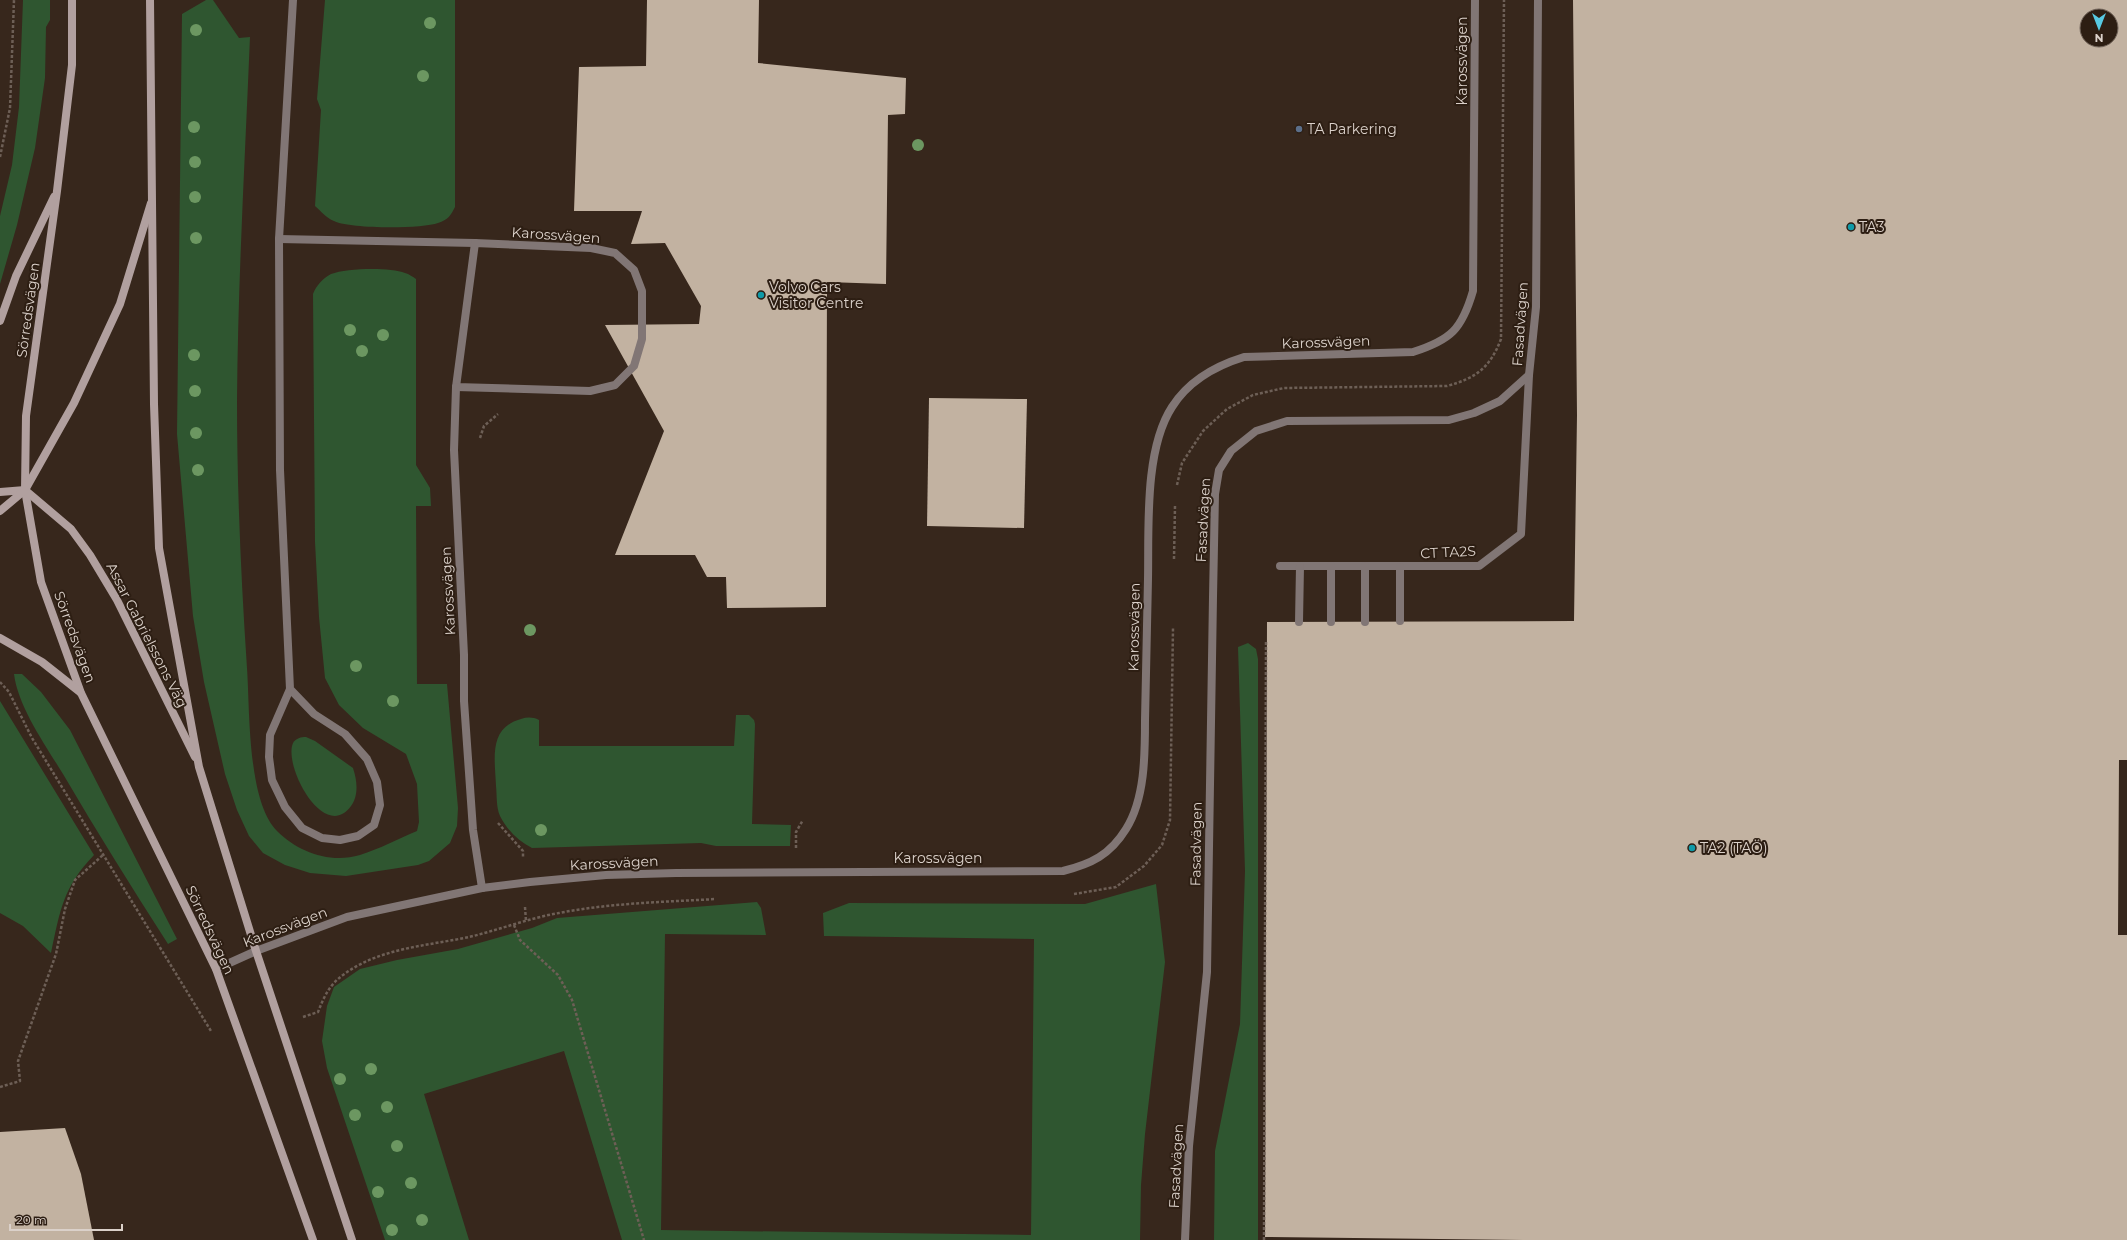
<svg xmlns="http://www.w3.org/2000/svg" width="2127" height="1240" font-family="Montserrat,sans-serif">
	<rect width="100%" height="100%" fill="#37271c"/>
	<g fill="#2f5630">
		<path d="M 23,0 L 50,0 L 50,20 L 46,27 L 45,78 L 35,148 L 17,225 L 0,284 L 0,216 L 12,165 L 19,107 Z"/>
		<path d="M 206,0 L 213,0 L 239,38 L 250,37 C 245,158 238,279 237,400 C 237,489 241,579 247,668 C 250,710 247,800 277,831 C 298,852 330,864 360,855 C 379,849 398,839 417,831 L 419,822 L 417,784 L 406,754 L 363,728 L 339,705 L 325,678 L 319,617 L 315,542 L 313,294 C 316,286 323,278 331,274 C 347,268 390,267 405,273 C 409,274 413,277 416,279 L 416,465 L 430,488 L 431,506 L 416,506 L 417,684 L 447,684 L 458,808 L 457,826 L 450,843 L 429,861 L 418,865 L 346,876 L 310,873 L 285,865 L 263,853 L 249,836 L 237,810 L 225,774 L 204,682 L 193,616 L 177,434 L 182,14 Z"/>
		<path d="M 325,0 L 455,0 L 455,207 C 451,215 448,220 438,223 C 422,229 349,229 334,221 C 326,218 321,211 315,206 L 321,110 L 317,99 Z"/>
		<path d="M 1248,643 L 1256,649 L 1258,659 L 1258,1240 L 1214,1240 L 1215,1151 L 1240,1024 L 1245,871 L 1238,647 Z"/>
		<path d="M 14,674 L 22,674 L 41,692 L 70,730 L 177,939 L 168,944 C 132,888 97,832 63,774 C 46,746 18,707 14,674 Z"/>
		<path d="M 0,701 L 94,855 C 63,887 60,911 51,953 L 23,926 L 0,913 Z"/>
		<path d="M 736,715 L 749,715 L 754,720 L 755,724 L 752,824 L 791,825 L 790,846 L 716,846 L 701,843 L 532,848 C 518,841 507,830 500,816 C 496,807 497,795 496,786 C 495,759 488,728 521,719 C 527,717 533,717 539,720 L 539,746 L 734,746 Z"/>
		<path d="M 306,737 L 315,741 L 353,768 C 357,780 359,795 351,806 C 324,843 283,766 293,743 C 296,738 301,737 306,737 Z"/>
		<path d="M 1156,884 L 1165,962 L 1145,1134 L 1141,1185 L 1140,1240 L 622,1240 L 564,1051 L 424,1094 L 469,1240 L 385,1240 L 327,1068 L 322,1041 L 327,1006 L 334,987 L 360,969 L 397,960 L 458,949 L 532,928 L 557,918 L 757,902 L 761,908 L 766,935 L 665,934 L 661,1230 L 1031,1235 L 1034,939 L 824,936 L 823,913 L 849,903 L 1085,904 Z"/>
	</g>
	<g fill="#c2b2a1" fill-rule="evenodd">
		<path d="M 647,0 L 759,0 L 758,63 L 906,78 L 905,114 L 888,115 L 886,284 L 827,282 L 826,607 L 727,608 L 726,577 L 707,577 L 695,555 L 615,555 L 664,431 L 605,325 L 699,324 L 701,306 L 665,243 L 631,244 L 642,211 L 574,211 L 579,67 L 646,66 Z"/>
		<path d="M 1573,0 L 2127,0 L 2127,760 L 2119,760 L 2118,935 L 2127,935 L 2127,1240 L 1523,1240 L 1265,1237 L 1267,622 L 1574,621 L 1577,415 ZM 2087,16 L 2111,16 L 2111,40 L 2087,40 Z"/>
		<path d="M 929,398 L 1027,399 L 1024,528 L 927,526 Z"/>
		<path d="M 65,1128 L 81,1174 L 94,1240 L 0,1240 L 0,1132 Z"/>
	</g>
	<g fill="none" stroke-linecap="round" stroke-linejoin="round">
		<g stroke="#6d5f56" stroke-width="2.5" stroke-dasharray="3 2" stroke-linecap="butt">
			<path d="M 0,157 L 10,108 L 14,0"/>
			<path d="M 480,438 L 484,426 L 498,414"/>
			<path d="M 1177,485 L 1182,463 L 1203,431 L 1227,409 L 1253,395 L 1284,388 L 1447,386 C 1476,378 1490,368 1501,339 L 1504,0"/>
			<path d="M 1174,559 L 1175,506"/>
			<path d="M 0,682 L 9,692 L 32,738 L 211,1031"/>
			<path d="M 498,823 L 523,851 L 523,858"/>
			<path d="M 796,848 L 796,832 L 803,820"/>
			<path d="M 1074,894 L 1116,887 L 1144,866 L 1162,845 L 1170,820 L 1173,628"/>
			<path d="M 525,907 L 526,921"/>
			<path d="M 514,925 L 520,940 L 558,975 L 572,1000 L 644,1240"/>
			<path d="M 303,1017 L 318,1012 C 324,997 329,985 343,975 C 379,948 426,946 469,937 C 499,930 529,918 559,913 C 611,903 663,902 716,899"/>
			<path d="M 0,1087 L 20,1081 L 18,1061 L 56,954 L 65,909 L 75,880 L 103,855"/>
			<path d="M 1264,1240 L 1266,641"/>
		</g>
		<g stroke="#817675" stroke-width="8">
			<path d="M 279,239 L 475,243"/>
			<path d="M 475,243 L 591,248 L 615,253 L 634,270 L 642,291 L 642,339 L 634,366 L 615,385 L 590,391 L 456,387 Z"/>
			<path d="M 1280,566 L 1479,566 L 1521,534 L 1529,375"/>
			<path d="M 1331,566 L 1331,622"/>
			<path d="M 1365,566 L 1365,622"/>
			<path d="M 1400,621 L 1400,567"/>
			<path d="M 1299,622 L 1300,566"/>
			<path d="M 290,689 L 314,714 L 345,734 L 367,759 L 377,782 L 380,805 L 374,825 L 358,836 L 340,840 L 322,838 L 302,828 L 285,807 L 272,780 L 269,757 L 270,735 L 290,689 L 280,470 L 279,239 L 293,0"/>
		</g>
		<g stroke="#817675" stroke-width="8">
			<path d="M 456,387 L 454,450 L 464,655 L 464,701 L 473,830 L 482,888"/>
			<path d="M 216,969 L 256,951 L 347,917 L 482,888 L 530,882 L 606,875 L 676,873 L 1063,871 C 1091,864 1110,855 1126,829 C 1145,799 1145,755 1145,720 C 1146,673 1147,626 1148,579 C 1149,529 1144,450 1172,407 C 1189,380 1215,366 1244,357 L 1413,352 C 1451,340 1462,329 1473,291 L 1475,0"/>
			<path d="M 1185,1240 L 1189,1146 L 1207,972 L 1213,597 L 1215,494 L 1219,470 L 1231,451 L 1256,431 L 1287,421 L 1449,420 L 1474,413 L 1500,401 L 1529,375 L 1536,307 L 1538,0"/>
		</g>
		<g stroke="#b1a09f" stroke-width="8">
			<path d="M 72,0 L 72,65 L 57,191 L 26,416 L 25,490 L 41,582 L 81,693 L 216,969 L 313,1240"/>
			<path d="M 150,0 L 154,404 L 159,548 L 199,767 L 256,951 L 352,1240"/>
			<path d="M 0,321 L 16,276 L 54,197"/>
			<path d="M 0,492 L 25,490 L 71,529 L 90,555 L 117,600 L 195,757"/>
			<path d="M 0,511 L 25,490 L 74,403 L 120,304 L 151,203"/>
			<path d="M 0,638 L 42,662 L 80,692"/>
		</g>
	</g>
	<g fill="#6c9761">
		<circle cx="430" cy="23" r="6"/>
		<circle cx="196" cy="30" r="6"/>
		<circle cx="423" cy="76" r="6"/>
		<circle cx="194" cy="127" r="6"/>
		<circle cx="918" cy="145" r="6"/>
		<circle cx="195" cy="162" r="6"/>
		<circle cx="195" cy="197" r="6"/>
		<circle cx="196" cy="238" r="6"/>
		<circle cx="350" cy="330" r="6"/>
		<circle cx="383" cy="335" r="6"/>
		<circle cx="362" cy="351" r="6"/>
		<circle cx="194" cy="355" r="6"/>
		<circle cx="195" cy="391" r="6"/>
		<circle cx="196" cy="433" r="6"/>
		<circle cx="198" cy="470" r="6"/>
		<circle cx="530" cy="630" r="6"/>
		<circle cx="356" cy="666" r="6"/>
		<circle cx="393" cy="701" r="6"/>
		<circle cx="541" cy="830" r="6"/>
		<circle cx="371" cy="1069" r="6"/>
		<circle cx="340" cy="1079" r="6"/>
		<circle cx="387" cy="1107" r="6"/>
		<circle cx="355" cy="1115" r="6"/>
		<circle cx="397" cy="1146" r="6"/>
		<circle cx="411" cy="1183" r="6"/>
		<circle cx="378" cy="1192" r="6"/>
		<circle cx="422" cy="1220" r="6"/>
		<circle cx="392" cy="1230" r="6"/>
	</g>
	<circle fill="#5c6f8a" stroke="#2d1e13" stroke-width="1.5" cx="1299" cy="129" r="4"/>
	<g fill="#0f9aa8" stroke="#2d1e13" stroke-width="1.5">
		<circle cx="1851" cy="227" r="4"/>
		<circle cx="761" cy="295" r="4"/>
		<circle cx="1692" cy="848" r="4"/>
	</g>
	<g text-anchor="middle" dominant-baseline="central" stroke-width="4" stroke-linejoin="round" paint-order="stroke">
		<g font-size="14" fill="#dbd1ca" stroke="#2d1e13">
			<text transform="translate(1462 61) rotate(-90)">Karossvägen</text>
			<text transform="translate(556 235) rotate(4)">Karossvägen</text>
			<text transform="translate(28 310) rotate(-82)">Sörredsvägen</text>
			<text transform="translate(1520 324) rotate(-86)">Fasadvägen</text>
			<text transform="translate(1326 342) rotate(-2)">Karossvägen</text>
			<text transform="translate(1203 520) rotate(-87)">Fasadvägen</text>
			<text transform="translate(1448 552) rotate(-3)">CT TA2S</text>
			<text transform="translate(448 591) rotate(-93)">Karossvägen</text>
			<text transform="translate(1134 627) rotate(-89)">Karossvägen</text>
			<text transform="translate(147 635) rotate(63)">Assar Gabrielssons Väg</text>
			<text transform="translate(75 637) rotate(70)">Sörredsvägen</text>
			<text transform="translate(1196 844) rotate(-89)">Fasadvägen</text>
			<text x="938" y="858">Karossvägen</text>
			<text transform="translate(614 863) rotate(-3)">Karossvägen</text>
			<text transform="translate(285 927) rotate(-21)">Karossvägen</text>
			<text transform="translate(210 930) rotate(65)">Sörredsvägen</text>
			<text transform="translate(1176 1166) rotate(-87)">Fasadvägen</text>
		</g>
		<g font-size="14" fill="#dbd1ca" stroke="#2d1e13" text-anchor="start">
			<text x="1307" y="129">TA Parkering</text>
			<text x="1859" y="227">TA3</text>
			<text x="769" y="287">Volvo Cars<tspan x="769" dy="16">Visitor Centre</tspan></text>
			<text x="1700" y="848">TA2 (TAÖ)</text>
		</g>
	</g>
	<g transform="translate(2099 28) rotate(180)"><circle r="19" fill="#2d1e13" stroke="#73665c"/>
	<path d="M0-3L7 15L0 10L-7 15Z" fill="#57c9e2"/>
	<text y="-6" font-size="11" font-weight="bold" text-anchor="middle" fill="#dbd1ca">N</text>
	</g>
	<path d="M10 1224v6h112v-6" fill="none" stroke="#dbd1ca" stroke-width="2"/>
	<text x="16" y="1224" font-size="12" fill="#dbd1ca" stroke="#2d1e13" stroke-width="3" paint-order="stroke">20 m</text>
</svg>
